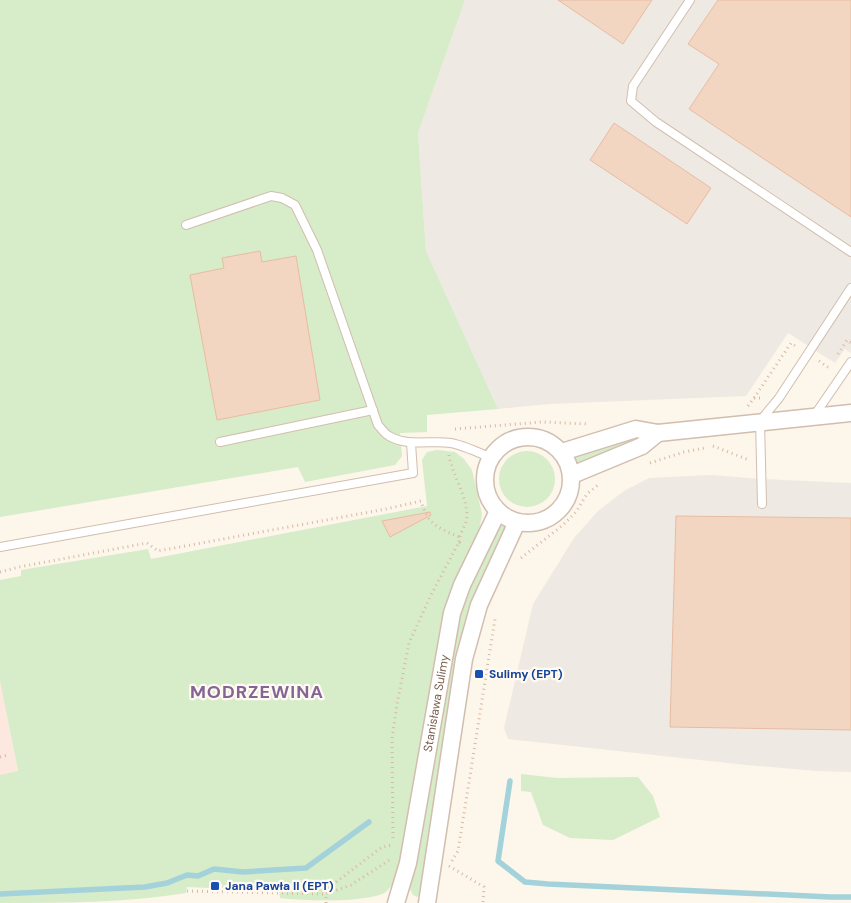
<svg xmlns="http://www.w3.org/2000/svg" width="851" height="903" font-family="'DM Sans',sans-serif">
	<rect width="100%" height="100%" fill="#fdf6eb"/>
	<path fill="#fde8df" d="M 0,681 L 18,772 L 0,775 Z"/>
	<g fill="#efe9e3">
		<path d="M 465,0 L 851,0 L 851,353 L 845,349 L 835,363 L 788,333 L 746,396 L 550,404 L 498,409 L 426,251 L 418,133 Z"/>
		<path d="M 711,475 L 761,479 L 851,483 L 851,772 L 817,771 L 746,765 L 508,739 L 504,728 L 533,604 L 574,538 L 598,511 L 624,491 L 649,478 Z"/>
	</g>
	<g fill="#d7ecc8">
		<path d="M 0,0 L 465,0 L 418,133 L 426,251 L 498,409 L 427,415 L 427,432 L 400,433 L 402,456 L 395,465 L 305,482 L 298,467 L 0,517 Z"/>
		<path d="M 646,436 L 581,465 L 576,464 L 574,460 L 576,454 L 609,442 Z"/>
		<path d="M 437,450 L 455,452 L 464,459 L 472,470 L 482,514 L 479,531 L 450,592 L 441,621 L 400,873 C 396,879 392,886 386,892 C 367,903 306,901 280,898 L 279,887 L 222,888 L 222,884 L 211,883 L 210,888 L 187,887 L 186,893 C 125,903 62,903 0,903 L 0,775 L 18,771 L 0,681 L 0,580 L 21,576 L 21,570 L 148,549 L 151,559 L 427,506 L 422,460 L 427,452 Z"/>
		<circle cx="527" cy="479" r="28"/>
		<path d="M 501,524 L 506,527 L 480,585 L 420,894 L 417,897 L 413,895 L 410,889 L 440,710 L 461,604 L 497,528 Z"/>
		<path d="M 521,774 L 557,778 L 638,777 L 653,796 L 660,817 L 613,840 L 570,838 L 543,825 L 531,792 L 521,791 Z"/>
	</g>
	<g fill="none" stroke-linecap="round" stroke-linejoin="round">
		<g stroke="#a4d2da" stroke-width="5.5">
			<path d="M 510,781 L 498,861 L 525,882 L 548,884 L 830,897 L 851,897"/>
			<path d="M 0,894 L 145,887 L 167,883 L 187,875 L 198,876 L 214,869 L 243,872 L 306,868 L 369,822"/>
		</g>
	</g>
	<g fill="#f3d6c2" stroke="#e7bca1">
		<path d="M 558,0 L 652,0 L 623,44 Z"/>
		<path d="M 718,0 L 851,0 L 851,217 L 689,109 L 719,64 L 688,44 Z"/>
		<path d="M 614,123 L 711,188 L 687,224 L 590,160 Z"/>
		<path d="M 260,251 L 262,262 L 296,256 L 320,400 L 217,420 L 190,275 L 224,268 L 222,258 Z"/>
		<path d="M 430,512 L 431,515 L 390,537 L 382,521 Z"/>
		<path d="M 676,516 L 851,518 L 851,730 L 670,727 Z"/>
	</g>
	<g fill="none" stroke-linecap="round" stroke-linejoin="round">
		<g stroke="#d1beaf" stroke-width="10">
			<g id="service">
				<path d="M 690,0 L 633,86 L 631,101 L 656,122 L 851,252"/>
				<path d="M 186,225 L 271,196 L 282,198 L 295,205 L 317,250 L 378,425 C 381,428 385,434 389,436 C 408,447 430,440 451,443 C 465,446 478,452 491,458"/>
				<path d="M 814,416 L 851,362"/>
				<path d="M 220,442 L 373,410"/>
				<path d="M 762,504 L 760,421 L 779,398 L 851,288"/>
				<path d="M 0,547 L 413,473 L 411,443"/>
			</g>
		</g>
		<g stroke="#d1beaf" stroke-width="19">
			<g id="minor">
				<circle cx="528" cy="480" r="43"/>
				<path d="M 562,452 L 636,429 L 658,433 L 851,413"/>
				<path d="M 572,475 L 642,446 L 658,433"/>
				<path id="s1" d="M 396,903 L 408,863 L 452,613 L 462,585 L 498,511"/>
				<path d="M 427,903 L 464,659 L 479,605 L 517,522"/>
			</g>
		</g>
		<g stroke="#d9b9a4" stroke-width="3" stroke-dasharray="1 4" stroke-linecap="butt">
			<path d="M 838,354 L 847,340 L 851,343"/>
			<path d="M 819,361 L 829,368 L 830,366"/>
			<path d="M 754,398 L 791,343 L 797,347"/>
			<path d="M 748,406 L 754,398 L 763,398"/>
			<path d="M 455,429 L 542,422 L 589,424"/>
			<path d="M 713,446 L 749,460"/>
			<path d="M 449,455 C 452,475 467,495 467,516 C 467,525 459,533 459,542"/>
			<path d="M 650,463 L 684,452 L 705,448"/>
			<path d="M 521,558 L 563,525 L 576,512 L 587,494 L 599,484"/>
			<path d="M 0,572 L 19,567 L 147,543 L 158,551 L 386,509 L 421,501 C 428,525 437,527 459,537"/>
			<path d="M 0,757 L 8,755"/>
			<path d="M 393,838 L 392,739 L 397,704 L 409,643 L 431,595 L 459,542 L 461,544"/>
			<path d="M 452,861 L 458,851 L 495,619"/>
			<path d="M 449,866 L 484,887 L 483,903"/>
			<path d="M 187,891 L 326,894 L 331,886 L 382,847 L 393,845"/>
			<path d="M 326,903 L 326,894 L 351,885 L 391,859"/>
		</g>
		<use href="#service" stroke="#fff" stroke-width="8"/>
		<use href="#minor" stroke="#fff" stroke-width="16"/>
	</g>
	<g fill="#1a4fb4" stroke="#fffaf2" stroke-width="2">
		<rect x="474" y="669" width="10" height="10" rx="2.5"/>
		<rect x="210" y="881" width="10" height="10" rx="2.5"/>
	</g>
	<g text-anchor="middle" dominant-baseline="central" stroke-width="4.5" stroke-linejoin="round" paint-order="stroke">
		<g font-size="12" font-weight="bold" fill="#164399" stroke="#fffaf2" text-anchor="start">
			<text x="489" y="674">Sulimy (EPT)</text>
			<text x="225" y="886">Jana Pawła II (EPT)</text>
		</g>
		<g font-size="12" fill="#7a5d4c" stroke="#fffaf2">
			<text stroke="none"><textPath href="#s1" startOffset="204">Stanisława Sulimy</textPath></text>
		</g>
		<g font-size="18" font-weight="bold" letter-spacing="1" fill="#856595" stroke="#fffaf2">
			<text x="257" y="692">MODRZEWINA</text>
		</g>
	</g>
</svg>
